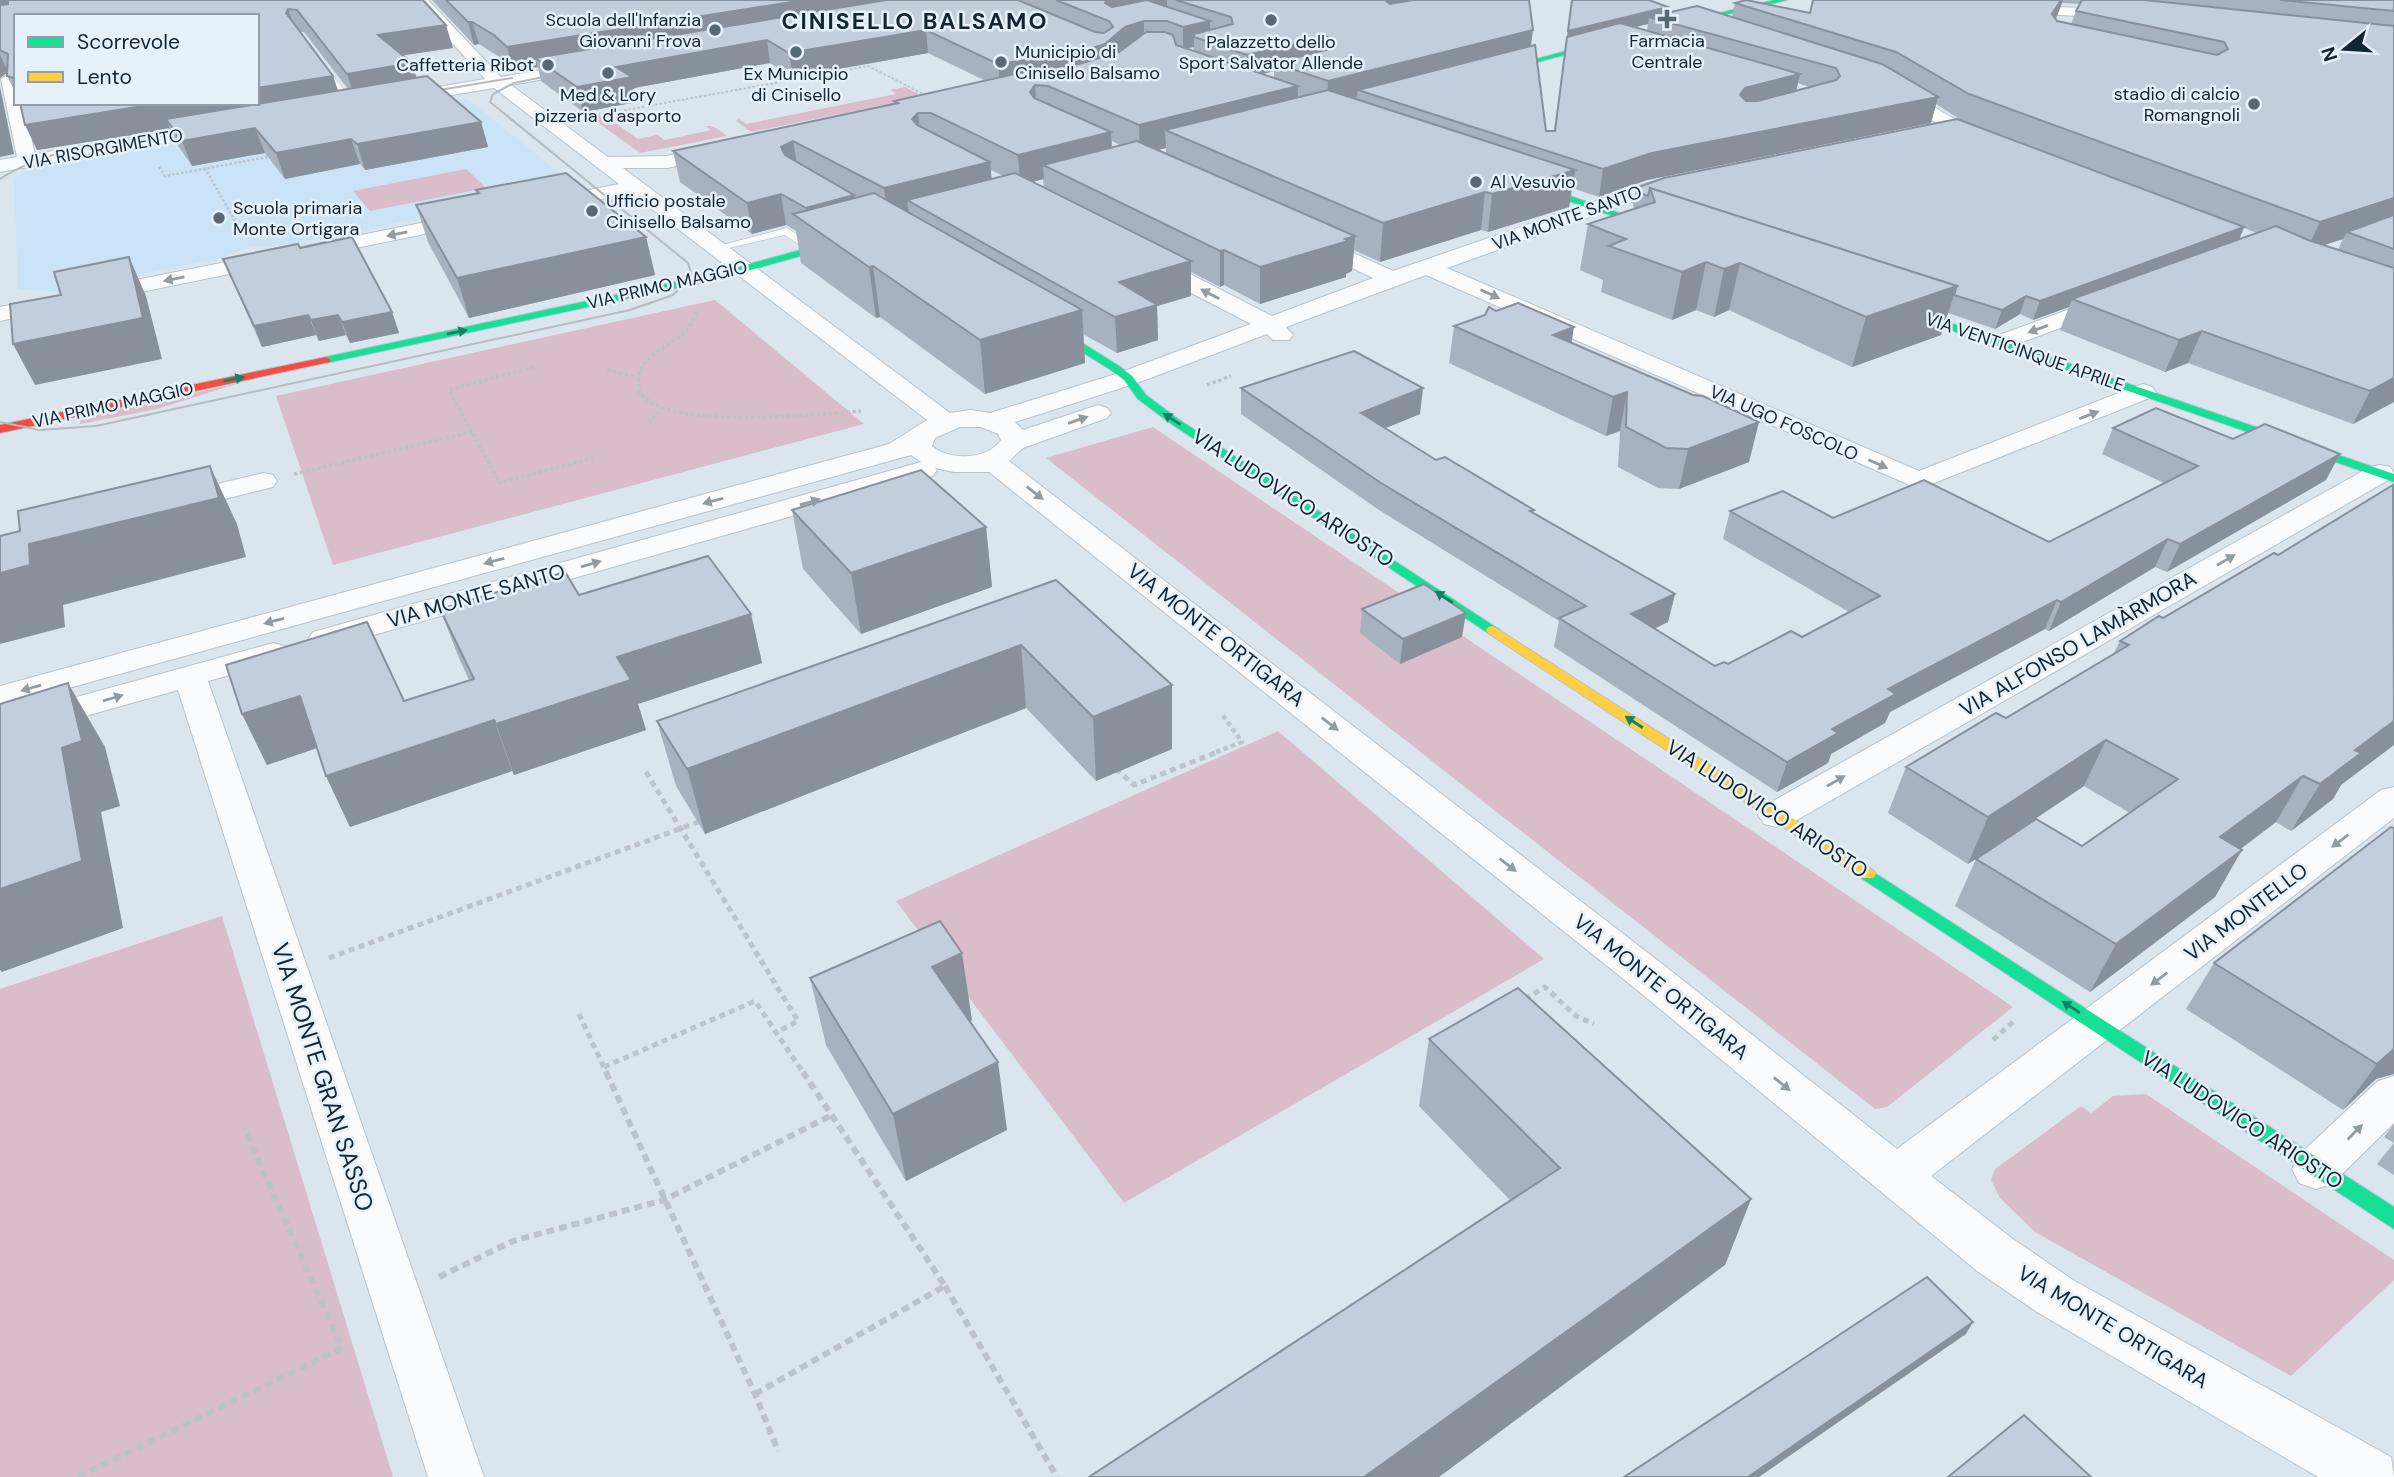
<svg xmlns="http://www.w3.org/2000/svg" width="2394" height="1477" font-family="'DM Sans',sans-serif">
	<rect width="100%" height="100%" fill="#dae5ee"/>
	<path fill="#cbe3f6" d="M 441,98 L 469,100 L 568,180 L 553,192 L 286,245 L 250,247 L 221,258 L 52,292 L 18,289 L 14,178 L 38,167 Z"/>
	<g fill="#d9bdca">
		<path d="M 905,87 L 924,97 L 751,132 L 736,121 L 739,119 L 746,124 L 896,94 L 890,90 Z"/>
		<path d="M 604,115 L 638,139 L 657,135 L 665,140 L 711,130 L 706,126 C 715,125 720,131 727,136 L 640,153 L 592,118 Z"/>
		<path d="M 466,169 L 486,188 L 370,211 L 353,191 Z"/>
		<path d="M 715,300 L 864,424 L 333,565 L 276,396 Z"/>
		<path d="M 239,383 L 157,409 L 80,424 L 80,418 Z"/>
		<path d="M 1153,427 L 2013,1007 L 1887,1107 L 1875,1109 L 1046,458 Z"/>
		<path d="M 1278,731 L 1544,959 L 1124,1203 L 896,901 Z"/>
		<path d="M 222,916 L 393,1477 L 0,1477 L 0,989 Z"/>
		<path d="M 2146,1094 L 2394,1260 L 2394,1280 L 2291,1376 L 2035,1232 L 2000,1198 L 1991,1180 L 1995,1169 L 2081,1106 L 2091,1113 L 2113,1096 Z"/>
	</g>
	<g fill="none" stroke-linecap="round" stroke-linejoin="round">
		<g stroke="#b5c4d0" stroke-width="1">
			<g id="lane">
				<path d="M 321,62 L 356,104 L 356,108 L 350,108 L 317,64 Z"/>
				<path d="M 787,228 L 817,247 L 817,251 L 809,251 L 785,235 L 716,251 L 711,248 Z"/>
			</g>
		</g>
		<g stroke="#b5c4d0" stroke-width="2">
			<g id="street">
				<path d="M 413,0 L 428,0 L 501,77 L 587,62 L 593,64 L 595,67 L 593,70 L 511,85 L 608,157 L 667,156 L 721,145 L 728,147 L 730,151 L 728,155 L 667,168 L 623,168 L 950,413 L 970,410 L 990,413 L 1119,373 L 1251,324 L 1139,266 L 1136,261 L 1139,256 L 1155,256 L 1272,316 L 1373,278 L 1304,245 L 1301,241 L 1304,237 L 1318,237 L 1393,271 L 1648,183 L 1679,176 L 1689,182 L 1686,186 L 1660,192 L 1447,268 L 1919,471 L 2134,387 L 2143,384 L 2152,387 L 2156,392 L 2152,397 L 1919,489 L 1426,275 L 1286,327 L 1293,335 L 1289,340 L 1273,340 L 1267,334 L 1137,383 L 1015,422 L 1023,430 L 1098,405 L 1107,408 L 1111,413 L 1107,418 L 1023,448 L 1009,461 L 1661,963 L 1897,1149 L 2381,790 L 2394,787 L 2394,818 L 1931,1176 L 2013,1239 L 2073,1280 L 2391,1457 L 2394,1477 L 2318,1477 L 2037,1312 L 1977,1271 L 1631,985 L 989,472 L 954,472 L 935,468 L 937,470 L 933,476 L 335,646 L 324,649 L 313,646 L 308,639 L 313,632 L 921,462 L 911,455 L 0,707 L 0,686 L 889,444 L 927,420 L 631,193 L 546,210 L 539,208 L 536,204 L 539,200 L 619,184 L 494,88 L 397,104 L 391,103 L 388,99 L 391,95 L 485,79 ZM 960,427 L 981,427 L 998,434 L 1001,440 C 987,460 950,461 932,446 L 935,438 Z"/>
				<path d="M 1911,0 L 2124,10 L 2131,14 L 2124,18 L 1974,11 L 1918,4 Z"/>
				<path d="M 9,74 L 16,77 L 16,103 L 23,103 L 35,154 L 221,123 L 230,128 L 221,133 L 0,172 L 0,160 L 17,157 L 1,79 Z"/>
				<path d="M 1893,84 L 1960,122 L 1995,136 L 1998,140 L 1989,145 L 1948,130 L 1887,93 L 1885,89 L 1887,85 Z"/>
				<path d="M 471,213 L 478,215 L 481,219 L 478,223 L 0,321 L 0,307 Z"/>
				<path d="M 2108,295 L 2116,297 L 2119,302 L 2116,307 L 2007,348 L 1991,348 L 1987,343 L 1991,338 Z"/>
				<path d="M 2380,465 L 2390,467 L 2394,473 L 2390,479 L 1790,824 L 1777,827 L 1764,824 L 1758,815 L 1764,806 L 2370,467 Z"/>
				<path d="M 263,473 L 273,475 L 277,481 L 273,487 L 177,511 L 167,508 L 163,502 L 167,496 Z"/>
				<path d="M 273,643 L 285,646 L 289,653 L 285,660 L 208,681 L 484,1477 L 428,1477 L 178,690 L 0,740 L 0,718 Z"/>
				<path d="M 2394,1076 L 2394,1123 L 2333,1183 L 2316,1189 L 2299,1183 L 2292,1169 L 2299,1155 L 2378,1081 Z"/>
			</g>
		</g>
		<g stroke="#b5c4d0" stroke-width="2">
			<g id="fast">
				<path d="M 1775,0 L 1787,0 L 1672,27 L 1669,25 Z"/>
				<path d="M 1617,37 L 1619,40 L 1486,76 L 1482,74 Z"/>
				<path d="M 1518,180 L 1524,180 L 1671,231 L 1663,233 L 1518,184 Z"/>
				<path d="M 848,237 L 851,238 L 851,242 L 714,280 L 326,363 L 321,360 L 326,357 L 713,274 Z"/>
				<path d="M 1892,306 L 1900,306 L 2394,474 L 2394,482 L 1892,310 Z"/>
				<path d="M 1034,318 L 1042,318 L 1119,366 L 1132,376 L 1146,395 L 1178,419 L 1500,630 L 1498,633 L 1488,633 L 1170,423 L 1138,399 L 1124,380 L 1111,370 L 1034,322 Z"/>
				<path d="M 1867,868 L 2394,1207 L 2394,1229 L 1861,878 L 1858,874 L 1861,870 Z"/>
			</g>
		</g>
		<g stroke="#b5c4d0" stroke-width="2">
			<path id="slow" d="M 1493,626 L 1873,870 L 1876,874 L 1873,878 L 1861,878 L 1488,633 L 1486,630 L 1488,627 Z"/>
		</g>
		<g stroke="#b5c4d0" stroke-width="2">
			<path id="jam" d="M 326,357 L 331,360 L 330,362 L 0,433 L 0,425 Z"/>
		</g>
		<path stroke="#bec3c9" stroke-width="2" stroke-dasharray="2.5 2" stroke-linecap="butt" d="M 593,116 L 868,66 L 929,97"/>
		<g stroke="#bec3c9" stroke-width="2.5" stroke-dasharray="2.5 2" stroke-linecap="butt">
			<path d="M 159,167 L 165,176 L 273,156"/>
			<path d="M 205,168 L 243,235"/>
		</g>
		<g stroke="#bec3c9" stroke-width="3.5" stroke-dasharray="3.5 2.5" stroke-linecap="butt">
			<path d="M 696,312 C 688,343 653,345 640,371 C 638,377 639,386 639,393 C 644,397 650,402 656,405 C 699,426 812,415 861,411"/>
			<path d="M 534,367 L 449,390 L 500,483 L 593,458"/>
			<path d="M 607,370 L 637,377"/>
			<path d="M 1207,385 L 1231,376"/>
			<path d="M 649,423 L 662,409"/>
			<path d="M 294,474 L 472,432"/>
		</g>
		<path stroke="#bec3c9" stroke-width="4.5" stroke-dasharray="4.5 3.5" stroke-linecap="butt" d="M 1216,752 L 1242,742 L 1222,714"/>
		<g stroke="#bec3c9" stroke-width="5" stroke-dasharray="6 4.5" stroke-linecap="butt">
			<path d="M 1116,769 L 1134,785 L 1220,751"/>
			<path d="M 646,772 L 798,1021 L 777,1032"/>
			<path d="M 329,958 L 701,821"/>
			<path d="M 1525,999 L 1545,987 L 1576,1016 L 1594,1024"/>
			<path d="M 579,1014 L 607,1074"/>
			<path d="M 1993,1040 L 2013,1022"/>
			<path d="M 604,1067 L 755,1001 L 804,1074"/>
		</g>
		<g stroke="#bec3c9" stroke-width="6" stroke-dasharray="8 5" stroke-linecap="butt">
			<path d="M 606,1072 L 755,1394 L 778,1451"/>
			<path d="M 439,1277 L 513,1241 L 664,1200 L 830,1116"/>
			<path d="M 945,1286 L 1057,1477"/>
			<path d="M 755,1394 L 945,1286 L 803,1072"/>
			<path d="M 78,1477 L 342,1348 L 244,1128"/>
		</g>
		<use href="#lane" fill="#f9fbfc" fill-rule="evenodd"/>
		<use href="#street" fill="#f9fbfc" fill-rule="evenodd"/>
		<use href="#fast" fill="#16e098" fill-rule="evenodd"/>
		<use href="#slow" fill="#ffcf43" fill-rule="evenodd"/>
		<use href="#jam" fill="#f24e42" fill-rule="evenodd"/>
		<g stroke="#b7bbbe" stroke-width="2">
			<path d="M 422,93 L 512,78"/>
			<path d="M 0,179 C 54,143 128,142 191,132"/>
			<path d="M 0,422 L 40,430 L 96,426 L 630,310 L 673,295 L 692,276 L 688,263 L 490,102 L 493,94 L 514,83 L 558,74"/>
		</g>
	</g>
	<g fill="#a8b1be" fill-rule="evenodd">
		<path d="M 0,0 L 423,0 L 453,48 L 402,55 L 412,63 L 417,78 L 481,122 L 488,147 L 365,170 L 360,164 L 285,179 L 265,153 L 192,166 L 177,144 L 170,129 L 37,150 L 16,16 L 16,94 L 7,76 L 7,72 L 0,78 ZM 300,32 L 304,32 L 348,89 L 338,91 L 333,76 Z"/>
		<path d="M 432,0 L 1529,0 L 1531,46 L 1546,131 L 1554,131 L 1572,0 L 1667,13 L 1732,17 L 1735,3 L 1810,13 L 1813,0 L 2394,0 L 2394,402 L 2353,424 L 2188,363 L 2165,372 L 2060,330 L 2069,307 L 2033,320 L 2020,314 L 1995,329 L 1948,313 L 1941,335 L 1852,367 L 1729,310 L 1714,317 L 1696,310 L 1672,320 L 1601,292 L 1603,280 L 1580,270 L 1588,224 L 1634,209 L 1633,204 L 1636,188 L 2211,215 L 1961,120 L 1936,104 L 1931,123 L 1647,180 L 1599,197 L 1572,188 L 1569,207 L 1488,232 L 1481,230 L 1380,262 L 1354,250 L 1352,271 L 1346,274 L 1346,277 L 1260,304 L 1224,285 L 1220,287 L 1191,272 L 1191,296 L 1157,306 L 1158,340 L 1117,353 L 1083,334 L 1085,363 L 985,394 L 880,317 L 876,318 L 801,263 L 796,231 L 786,225 L 752,234 L 680,182 L 673,151 L 894,104 L 894,101 L 986,81 L 928,53 L 793,77 L 770,63 L 634,88 L 637,102 L 583,112 L 541,81 L 538,67 L 513,71 L 501,58 L 479,44 L 474,45 ZM 2062,3 L 2080,4 L 2076,11 L 2071,24 L 2057,21 L 2056,19 ZM 1648,24 L 1647,31 L 1634,27 ZM 1194,47 L 1194,51 L 1187,49 ZM 1274,71 L 1274,78 L 1263,74 ZM 1798,83 L 1803,85 L 1811,87 L 1796,91 ZM 1112,141 L 1120,145 L 1112,147 ZM 1166,148 L 1166,154 L 1157,150 ZM 991,170 L 1003,176 L 991,179 ZM 1043,179 L 1044,188 L 1032,182 ZM 2244,228 L 2257,233 L 2239,239 ZM 2343,239 L 2338,250 L 2324,245 Z"/>
		<path d="M 476,190 L 646,237 L 655,275 L 469,318 L 428,242 L 416,205 L 477,193 Z"/>
		<path d="M 300,248 L 392,312 L 399,333 L 350,343 L 346,335 L 319,341 L 316,335 L 262,347 L 223,259 Z"/>
		<path d="M 1454,326 L 1571,343 L 1749,462 L 1679,489 L 1658,488 L 1618,467 L 1620,431 L 1606,436 L 1449,363 Z"/>
		<path d="M 1241,388 L 1420,414 L 1385,428 L 1436,460 L 1534,510 L 1533,513 L 1675,594 L 1668,622 L 1654,629 L 1715,666 L 1728,664 L 1802,637 L 1849,612 L 1723,539 L 1730,511 L 1833,518 L 2049,542 L 2164,483 L 2102,454 L 2113,428 L 2326,480 L 2167,572 L 2155,567 L 2049,631 L 2045,629 L 1890,712 L 1885,723 L 1831,754 L 1828,763 L 1777,792 L 1554,647 L 1559,621 L 1379,510 L 1241,414 Z"/>
		<path d="M 792,510 L 986,527 L 992,587 L 861,634 L 803,569 Z"/>
		<path d="M 1056,580 L 1172,749 L 1096,781 L 1026,708 L 705,834 L 676,786 L 657,721 Z"/>
		<path d="M 579,595 L 751,614 L 762,663 L 638,704 L 646,730 L 514,775 L 512,771 L 350,827 L 326,776 L 317,748 L 267,765 L 242,714 L 404,701 L 469,680 L 459,658 L 440,609 Z"/>
		<path d="M 1362,609 L 1462,637 L 1400,664 L 1360,633 Z"/>
		<path d="M 2159,616 L 2341,785 L 2333,799 L 2291,831 L 2276,822 L 2241,849 L 2215,897 L 2090,992 L 1955,906 L 1976,859 L 2082,846 L 2130,813 L 2084,786 L 1968,864 L 1888,813 L 1906,767 L 2006,718 L 2114,653 L 2120,641 Z"/>
		<path d="M 2394,828 L 2394,1074 L 2376,1079 L 2343,1110 L 2186,1009 L 2214,963 Z"/>
		<path d="M 810,978 L 972,1020 L 970,1021 L 1007,1130 L 906,1181 L 826,1045 Z"/>
		<path d="M 1429,1039 L 1751,1199 L 1725,1265 L 1511,1201 L 1419,1106 Z"/>
		<path d="M 2394,1124 L 2394,1175 L 2377,1164 L 2394,1143 L 2384,1137 Z"/>
	</g>
	<g fill="#88909b">
		<path d="M 0,0 L 12,0 L 0,16 Z"/>
		<path d="M 804,0 L 937,0 L 535,58 L 538,67 L 513,71 L 507,47 Z"/>
		<path d="M 1107,0 L 1167,0 L 1167,10 L 1108,21 L 1105,3 Z"/>
		<path d="M 1382,0 L 1452,0 L 1389,13 Z"/>
		<path d="M 2061,0 L 2063,0 L 2057,16 L 2045,37 L 2052,14 Z"/>
		<path d="M 1668,7 L 1666,20 L 1649,17 L 1648,24 L 1566,44 L 1568,31 Z"/>
		<path d="M 288,9 L 296,31 L 286,13 Z"/>
		<path d="M 1144,21 L 1144,44 L 1078,76 L 1000,88 L 998,64 Z"/>
		<path d="M 1210,21 L 1210,42 L 1194,37 L 1194,47 L 1183,49 L 1183,27 Z"/>
		<path d="M 468,22 L 472,22 L 479,44 L 474,45 Z"/>
		<path d="M 446,25 L 453,48 L 385,58 L 378,35 Z"/>
		<path d="M 926,30 L 928,53 L 793,77 L 789,53 Z"/>
		<path d="M 1533,30 L 1530,53 L 1358,90 L 1357,97 L 1327,105 L 1328,81 Z"/>
		<path d="M 1325,36 L 1324,58 L 1274,63 L 1274,71 L 1247,78 L 1247,55 Z"/>
		<path d="M 767,40 L 770,63 L 634,88 L 637,102 L 583,112 L 577,87 L 616,67 Z"/>
		<path d="M 0,55 L 8,72 L 0,78 Z"/>
		<path d="M 412,63 L 419,87 L 355,98 L 347,74 Z"/>
		<path d="M 1800,74 L 1794,99 L 1734,120 L 1740,95 L 1745,88 Z"/>
		<path d="M 333,76 L 341,100 L 166,119 L 170,129 L 37,150 L 25,125 L 161,103 L 257,103 L 257,88 Z"/>
		<path d="M 1035,85 L 1037,113 L 1030,92 Z"/>
		<path d="M 1298,86 L 1297,114 L 1165,130 L 1166,148 L 1140,154 L 1139,125 Z"/>
		<path d="M 0,87 L 14,154 L 0,157 Z"/>
		<path d="M 1938,97 L 1931,123 L 1647,180 L 1599,197 L 1603,169 L 1652,153 Z"/>
		<path d="M 918,113 L 921,141 L 912,119 Z"/>
		<path d="M 481,122 L 488,147 L 365,170 L 357,144 Z"/>
		<path d="M 255,128 L 265,153 L 192,166 L 182,141 Z"/>
		<path d="M 1111,132 L 1112,161 L 1043,165 L 1044,179 L 1020,185 L 1018,155 Z"/>
		<path d="M 351,139 L 360,164 L 285,179 L 276,153 Z"/>
		<path d="M 793,141 L 798,170 L 786,177 L 781,147 Z"/>
		<path d="M 990,162 L 993,192 L 907,200 L 909,214 L 888,219 L 884,188 Z"/>
		<path d="M 1575,170 L 1569,207 L 1488,232 L 1492,194 Z"/>
		<path d="M 1485,192 L 1481,230 L 1380,262 L 1383,223 Z"/>
		<path d="M 781,194 L 786,225 L 752,234 L 747,203 Z"/>
		<path d="M 854,195 L 858,227 L 809,225 L 806,208 Z"/>
		<path d="M 2394,198 L 2394,221 L 2347,232 L 2343,239 L 2306,251 L 2320,222 Z"/>
		<path d="M 2244,227 L 2237,245 L 2072,299 L 2069,307 L 2033,320 L 2040,301 Z"/>
		<path d="M 1355,236 L 1352,271 L 1346,274 L 1346,277 L 1260,304 L 1260,267 Z"/>
		<path d="M 646,237 L 655,275 L 469,318 L 457,278 Z"/>
		<path d="M 1224,250 L 1224,285 L 1220,287 L 1220,251 Z"/>
		<path d="M 129,257 L 146,296 L 162,359 L 35,385 L 13,344 Z"/>
		<path d="M 1191,261 L 1191,296 L 1157,306 L 1158,340 L 1117,353 L 1115,317 L 1119,282 Z"/>
		<path d="M 1706,262 L 1696,310 L 1672,320 L 1682,272 Z"/>
		<path d="M 1740,263 L 1729,310 L 1714,317 L 1724,269 Z"/>
		<path d="M 873,266 L 880,317 L 876,318 L 869,267 Z"/>
		<path d="M 1957,286 L 1941,335 L 1852,367 L 1866,317 Z"/>
		<path d="M 2026,296 L 2020,314 L 1995,329 L 2002,310 Z"/>
		<path d="M 1082,310 L 1085,363 L 985,394 L 980,340 Z"/>
		<path d="M 392,312 L 399,333 L 350,343 L 342,322 Z"/>
		<path d="M 308,315 L 316,335 L 262,347 L 254,326 Z"/>
		<path d="M 338,315 L 346,335 L 319,341 L 311,320 Z"/>
		<path d="M 1574,327 L 1568,365 L 1553,335 Z"/>
		<path d="M 2202,331 L 2188,363 L 2165,372 L 2179,340 Z"/>
		<path d="M 2394,378 L 2394,402 L 2353,424 L 2370,391 Z"/>
		<path d="M 1423,388 L 1420,414 L 1359,439 L 1361,413 Z"/>
		<path d="M 1627,392 L 1620,431 L 1606,436 L 1613,397 Z"/>
		<path d="M 1759,422 L 1749,462 L 1679,489 L 1688,449 Z"/>
		<path d="M 2340,454 L 2326,480 L 2167,572 L 2180,544 Z"/>
		<path d="M 210,466 L 237,524 L 246,557 L 63,605 L 65,627 L 0,644 L 0,573 L 29,544 Z"/>
		<path d="M 986,527 L 992,587 L 861,634 L 851,573 Z"/>
		<path d="M 2168,539 L 2155,567 L 2049,631 L 2061,602 Z"/>
		<path d="M 1675,594 L 1668,622 L 1624,643 L 1631,614 Z"/>
		<path d="M 2057,600 L 2045,629 L 1890,712 L 1885,723 L 1831,754 L 1828,763 L 1777,792 L 1787,762 L 1888,689 Z"/>
		<path d="M 1466,613 L 1462,637 L 1400,664 L 1403,639 Z"/>
		<path d="M 751,614 L 762,663 L 638,704 L 646,730 L 514,775 L 496,724 L 617,657 Z"/>
		<path d="M 1021,645 L 1026,708 L 705,834 L 687,769 Z"/>
		<path d="M 68,683 L 105,747 L 120,806 L 101,812 L 123,928 L 2,972 L 0,970 L 0,889 L 62,748 Z"/>
		<path d="M 1172,685 L 1172,749 L 1096,781 L 1093,717 Z"/>
		<path d="M 300,696 L 323,746 L 267,765 L 242,714 Z"/>
		<path d="M 494,720 L 512,771 L 350,827 L 326,776 Z"/>
		<path d="M 2394,721 L 2394,745 L 2341,785 L 2333,799 L 2291,831 L 2320,784 L 2355,750 Z"/>
		<path d="M 2106,740 L 2084,786 L 1968,864 L 1988,817 Z"/>
		<path d="M 2303,776 L 2276,822 L 2193,884 L 2220,837 Z"/>
		<path d="M 2242,850 L 2215,897 L 2090,992 L 2116,944 Z"/>
		<path d="M 962,953 L 972,1020 L 943,1034 L 932,967 Z"/>
		<path d="M 2394,1049 L 2394,1074 L 2376,1079 L 2343,1110 L 2377,1064 Z"/>
		<path d="M 998,1062 L 1007,1130 L 906,1181 L 893,1114 Z"/>
		<path d="M 1751,1199 L 1725,1265 L 1439,1477 L 1364,1477 Z"/>
		<path d="M 1973,1322 L 1966,1334 L 1759,1477 L 1748,1477 Z"/>
	</g>
	<g fill="#c3cedd" stroke="#88909b" stroke-width="2">
		<path d="M 8,0 L 423,0 L 446,25 L 378,35 L 412,63 L 347,74 L 297,10 L 288,9 L 286,13 L 333,76 L 257,88 L 257,16 L 16,16 L 16,84 L 14,78 L 7,76 L 8,54 L 0,50 L 0,5 L 8,4 Z"/>
		<path d="M 446,0 L 804,0 L 507,47 L 494,35 L 472,22 L 468,22 Z"/>
		<path d="M 886,0 L 1018,0 L 1095,32 L 1104,33 L 1113,27 L 1109,21 L 1056,0 L 1107,0 L 1105,3 L 1112,7 L 1147,0 L 1210,21 L 1183,27 L 1167,21 L 1144,21 L 1125,27 L 1105,44 L 1077,53 L 998,64 L 926,30 L 789,53 L 767,40 L 616,67 L 632,77 L 577,87 L 535,58 Z"/>
		<path d="M 1176,0 L 1385,0 L 1390,4 L 1413,0 L 1529,0 L 1533,30 L 1328,81 L 1274,63 L 1333,48 L 1336,44 L 1333,38 L 1325,36 L 1247,55 L 1194,37 L 1194,34 L 1233,24 L 1231,17 Z"/>
		<path d="M 1572,0 L 1649,0 L 1668,7 L 1568,31 Z"/>
		<path d="M 1746,0 L 1810,13 L 1813,0 L 2061,0 L 2052,14 L 2057,21 L 2217,55 L 2228,49 L 2224,42 L 2076,11 L 2082,0 L 2144,0 L 2394,26 L 2394,198 L 2320,222 L 1969,94 L 1896,52 L 1735,3 Z"/>
		<path d="M 2280,0 L 2394,0 L 2394,11 Z"/>
		<path d="M 1697,6 L 1882,64 L 1938,97 L 1652,153 L 1603,169 L 1358,90 L 1535,45 L 1546,131 L 1555,131 L 1567,37 L 1620,23 L 1800,74 L 1745,88 L 1740,95 L 1746,101 L 1758,101 L 1836,80 L 1840,76 L 1836,68 L 1649,17 Z"/>
		<path d="M 1146,32 L 1165,32 L 1173,35 L 1176,45 L 1298,86 L 1139,125 L 1048,86 L 1035,85 L 1030,92 L 1034,98 L 1111,132 L 1018,155 L 931,113 L 918,113 L 912,119 L 917,125 L 990,162 L 884,188 L 793,141 L 781,147 L 785,155 L 854,195 L 806,208 L 781,194 L 747,203 L 673,151 L 898,103 L 894,101 L 1024,72 L 1079,64 L 1119,52 Z"/>
		<path d="M 427,76 L 481,122 L 357,144 L 351,139 L 276,153 L 255,128 L 182,141 L 166,119 Z"/>
		<path d="M 1328,90 L 1575,170 L 1492,194 L 1485,192 L 1383,223 L 1165,130 Z"/>
		<path d="M 20,103 L 161,103 L 25,125 Z"/>
		<path d="M 1957,119 L 2244,227 L 2040,301 L 2026,296 L 2002,310 L 1954,295 L 1957,286 L 1650,188 L 1648,196 L 1637,192 L 1636,188 L 1664,178 Z"/>
		<path d="M 1137,141 L 1355,236 L 1345,239 L 1348,241 L 1260,267 L 1224,250 L 1220,251 L 1043,165 Z"/>
		<path d="M 566,173 L 646,237 L 457,278 L 416,205 L 479,193 L 476,190 Z"/>
		<path d="M 1015,173 L 1191,261 L 1119,282 L 1157,305 L 1115,317 L 907,200 Z"/>
		<path d="M 1650,188 L 1957,286 L 1866,317 L 1740,263 L 1724,269 L 1706,262 L 1682,272 L 1609,246 L 1626,239 L 1588,224 L 1655,202 Z"/>
		<path d="M 874,193 L 1082,310 L 980,340 L 873,266 L 869,267 L 793,214 Z"/>
		<path d="M 2394,215 L 2394,249 L 2347,232 Z"/>
		<path d="M 2276,226 L 2308,240 L 2394,268 L 2394,378 L 2370,391 L 2202,331 L 2179,340 L 2072,299 Z"/>
		<path d="M 352,237 L 392,312 L 342,322 L 338,315 L 311,320 L 308,315 L 254,326 L 223,259 L 298,244 L 300,248 Z"/>
		<path d="M 129,257 L 143,318 L 13,344 L 10,304 L 61,295 L 54,272 Z"/>
		<path d="M 1518,303 L 1574,327 L 1553,335 L 1693,395 L 1703,396 L 1759,422 L 1688,449 L 1666,448 L 1626,427 L 1627,392 L 1613,397 L 1454,326 L 1485,315 L 1489,307 L 1496,311 Z"/>
		<path d="M 1354,351 L 1423,388 L 1361,413 L 1436,460 L 1445,457 L 1534,510 L 1530,511 L 1675,594 L 1631,614 L 1715,666 L 1724,662 L 1728,664 L 1791,631 L 1802,637 L 1880,596 L 1730,511 L 1783,491 L 1833,518 L 1924,480 L 2049,542 L 2198,466 L 2113,428 L 2156,408 L 2233,439 L 2265,424 L 2340,454 L 2180,544 L 2168,539 L 2061,602 L 2057,600 L 1888,689 L 1896,694 L 1832,729 L 1838,733 L 1787,762 L 1559,618 L 1586,606 L 1381,483 L 1241,388 Z"/>
		<path d="M 210,466 L 219,498 L 29,544 L 30,565 L 0,573 L 0,536 L 20,531 L 18,511 Z"/>
		<path d="M 921,470 L 986,527 L 851,573 L 792,510 Z"/>
		<path d="M 2393,485 L 2394,721 L 2355,750 L 2361,753 L 2320,784 L 2303,776 L 2220,837 L 2242,850 L 2116,944 L 1976,859 L 2036,819 L 2082,846 L 2178,779 L 2106,740 L 1988,817 L 1906,767 L 1996,713 L 2006,718 L 2129,645 L 2120,641 L 2159,616 L 2163,618 L 2274,553 L 2278,555 Z"/>
		<path d="M 708,556 L 751,614 L 617,657 L 631,680 L 496,724 L 494,720 L 326,776 L 300,696 L 242,714 L 226,665 L 367,622 L 404,701 L 474,679 L 440,609 L 565,572 L 579,595 Z"/>
		<path d="M 1056,580 L 1172,685 L 1093,717 L 1021,645 L 687,769 L 657,721 Z"/>
		<path d="M 1424,584 L 1466,613 L 1403,639 L 1362,609 Z"/>
		<path d="M 68,683 L 82,741 L 62,748 L 82,861 L 0,889 L 0,704 Z"/>
		<path d="M 2391,827 L 2394,828 L 2394,1049 L 2377,1064 L 2214,963 Z"/>
		<path d="M 940,921 L 962,953 L 932,967 L 998,1062 L 893,1114 L 810,978 Z"/>
		<path d="M 1518,988 L 1751,1199 L 1364,1477 L 1089,1477 L 1560,1168 L 1429,1039 Z"/>
		<path d="M 1927,1277 L 1973,1322 L 1748,1477 L 1624,1477 Z"/>
		<path d="M 2024,1415 L 2091,1477 L 1948,1477 Z"/>
	</g>
	<defs><path id="oneway-solid" d="M-6-.8H1V-3.2L6.5 0L1 3.2V.8H-6Z" transform="scale(1.75)"/></defs>
	<g fill="#919ba2">
		<use href="#oneway-solid" transform="translate(397 234) rotate(169)"/>
		<use href="#oneway-solid" transform="translate(174 279) rotate(169)"/>
		<use href="#oneway-solid" transform="translate(1210 294) rotate(-153)"/>
		<use href="#oneway-solid" transform="translate(1490 294) rotate(24)"/>
		<use href="#oneway-solid" transform="translate(2038 329) rotate(160)"/>
		<use href="#oneway-solid" transform="translate(2089 415) rotate(-21)"/>
		<use href="#oneway-solid" transform="translate(1078 420) rotate(-19)"/>
		<use href="#oneway-solid" transform="translate(1878 464) rotate(24)"/>
		<use href="#oneway-solid" transform="translate(1035 493) rotate(38)"/>
		<use href="#oneway-solid" transform="translate(713 501) rotate(165)"/>
		<use href="#oneway-solid" transform="translate(810 502) rotate(-16)"/>
		<use href="#oneway-solid" transform="translate(2226 560) rotate(-30)"/>
		<use href="#oneway-solid" transform="translate(494 561) rotate(165)"/>
		<use href="#oneway-solid" transform="translate(591 564) rotate(-16)"/>
		<use href="#oneway-solid" transform="translate(274 621) rotate(165)"/>
		<use href="#oneway-solid" transform="translate(31 688) rotate(164)"/>
		<use href="#oneway-solid" transform="translate(113 698) rotate(-16)"/>
		<use href="#oneway-solid" transform="translate(1330 724) rotate(38)"/>
		<use href="#oneway-solid" transform="translate(1836 781) rotate(-30)"/>
		<use href="#oneway-solid" transform="translate(2340 841) rotate(143)"/>
		<use href="#oneway-solid" transform="translate(1508 865) rotate(38)"/>
		<use href="#oneway-solid" transform="translate(2159 979) rotate(143)"/>
		<use href="#oneway-solid" transform="translate(1782 1084) rotate(39)"/>
		<use href="#oneway-solid" transform="translate(2355 1132) rotate(-45)"/>
	</g>
	<g fill="#148266">
		<use href="#oneway-solid" transform="translate(457 332) rotate(-12)"/>
		<use href="#oneway-solid" transform="translate(234 379) rotate(-12)"/>
		<use href="#oneway-solid" transform="translate(1172 419) rotate(-146)"/>
		<use href="#oneway-solid" transform="translate(1444 597) rotate(-147)"/>
		<use href="#oneway-solid" transform="translate(1634 722) rotate(-147)"/>
		<use href="#oneway-solid" transform="translate(2071 1007) rotate(-147)"/>
	</g>
	<g fill="#586875" stroke="#e7f1f9" stroke-width="2.5">
		<path d="M1663.5 8.5h7v7h7v7h-7v7h-7v-7h-7v-7h7z"/>
		<circle cx="1271" cy="20" r="7"/>
		<circle cx="715" cy="30" r="7"/>
		<circle cx="796" cy="52" r="7"/>
		<circle cx="1001" cy="62" r="7"/>
		<circle cx="548" cy="65" r="7"/>
		<circle cx="608" cy="73" r="7"/>
		<circle cx="2254" cy="104" r="7"/>
		<circle cx="1476" cy="182" r="7"/>
		<circle cx="592" cy="211" r="7"/>
		<circle cx="219" cy="218" r="7"/>
	</g>
	<g text-anchor="middle" dominant-baseline="central" stroke-width="5" stroke-linejoin="round" paint-order="stroke">
		<g font-size="18" fill="#122534" stroke="#e7f1f9">
			<text x="701" y="20" text-anchor="end">Scuola dell'Infanzia<tspan x="701" dy="21">Giovanni Frova</tspan></text>
			<text x="1667" y="41">Farmacia<tspan x="1667" dy="21">Centrale</tspan></text>
			<text x="1271" y="42">Palazzetto dello<tspan x="1271" dy="21">Sport Salvator Allende</tspan></text>
			<text x="1015" y="52" text-anchor="start">Municipio di<tspan x="1015" dy="21">Cinisello Balsamo</tspan></text>
			<text x="534" y="65" text-anchor="end">Caffetteria Ribot</text>
			<text x="796" y="74">Ex Municipio<tspan x="796" dy="21">di Cinisello</tspan></text>
			<text x="2240" y="94" text-anchor="end">stadio di calcio<tspan x="2240" dy="21">Romangnoli</tspan></text>
			<text x="608" y="95">Med &amp; Lory<tspan x="608" dy="21">pizzeria d'asporto</tspan></text>
			<text x="1490" y="182" text-anchor="start">Al Vesuvio</text>
			<text x="606" y="201" text-anchor="start">Ufficio postale<tspan x="606" dy="21">Cinisello Balsamo</tspan></text>
			<text x="233" y="208" text-anchor="start">Scuola primaria<tspan x="233" dy="21">Monte Ortigara</tspan></text>
		</g>
		<g font-size="18" fill="#122534" stroke="#e7f1f9">
			<text transform="translate(103 149) rotate(-10)">VIA RISORGIMENTO</text>
			<text transform="translate(1567 218) rotate(-20)">VIA MONTE SANTO</text>
			<text transform="translate(667 285) rotate(-13)">VIA PRIMO MAGGIO</text>
			<text transform="translate(2025 352) rotate(19)">VIA VENTICINQUE APRILE</text>
			<text transform="translate(113 405) rotate(-12)">VIA PRIMO MAGGIO</text>
			<text transform="translate(1784 423) rotate(24)">VIA UGO FOSCOLO</text>
		</g>
		<g font-size="21" fill="#122534" stroke="#e7f1f9">
			<text transform="translate(1293 498) rotate(33)">VIA LUDOVICO ARIOSTO</text>
			<text transform="translate(476 596) rotate(-16)">VIA MONTE SANTO</text>
			<text transform="translate(1216 635) rotate(38)">VIA MONTE ORTIGARA</text>
			<text transform="translate(2078 644) rotate(-30)">VIA ALFONSO LAMÀRMORA</text>
			<text transform="translate(1767 809) rotate(33)">VIA LUDOVICO ARIOSTO</text>
			<text transform="translate(2246 912) rotate(-37)">VIA MONTELLO</text>
			<text transform="translate(1661 987) rotate(39)">VIA MONTE ORTIGARA</text>
			<text transform="translate(2242 1120) rotate(33)">VIA LUDOVICO ARIOSTO</text>
			<text transform="translate(2113 1327) rotate(31)">VIA MONTE ORTIGARA</text>
		</g>
		<g font-size="23" font-weight="bold" letter-spacing="2" fill="#122534" stroke="#e7f1f9">
			<text x="915" y="21">CINISELLO BALSAMO</text>
		</g>
		<g font-size="24" fill="#122534" stroke="#e7f1f9">
			<text transform="translate(323 1077) rotate(72)">VIA MONTE GRAN SASSO</text>
		</g>
	</g>
	<rect x="14" y="14" width="245" height="91" fill="#e7f1f9" stroke="#929faa" stroke-width="2"/>
	<rect x="28" y="37" width="35" height="10" fill="#16e098" stroke="#929faa" stroke-width="2"/>
	<text x="77" y="49" font-size="21" fill="#122534">Scorrevole</text>
	<rect x="28" y="72" width="35" height="10" fill="#ffcf43" stroke="#929faa" stroke-width="2"/>
	<text x="77" y="84" font-size="21" fill="#122534">Lento</text>
	<g transform="translate(2345 49) rotate(252)" stroke="#e7f1f9" stroke-width="5" paint-order="stroke">
	<path d="M0-5L12 26L0 18L-12 26Z" fill="#122534"/>
	<text y="-10" font-size="19" font-weight="bold" text-anchor="middle" fill="#122534">N</text>
	</g>
</svg>
